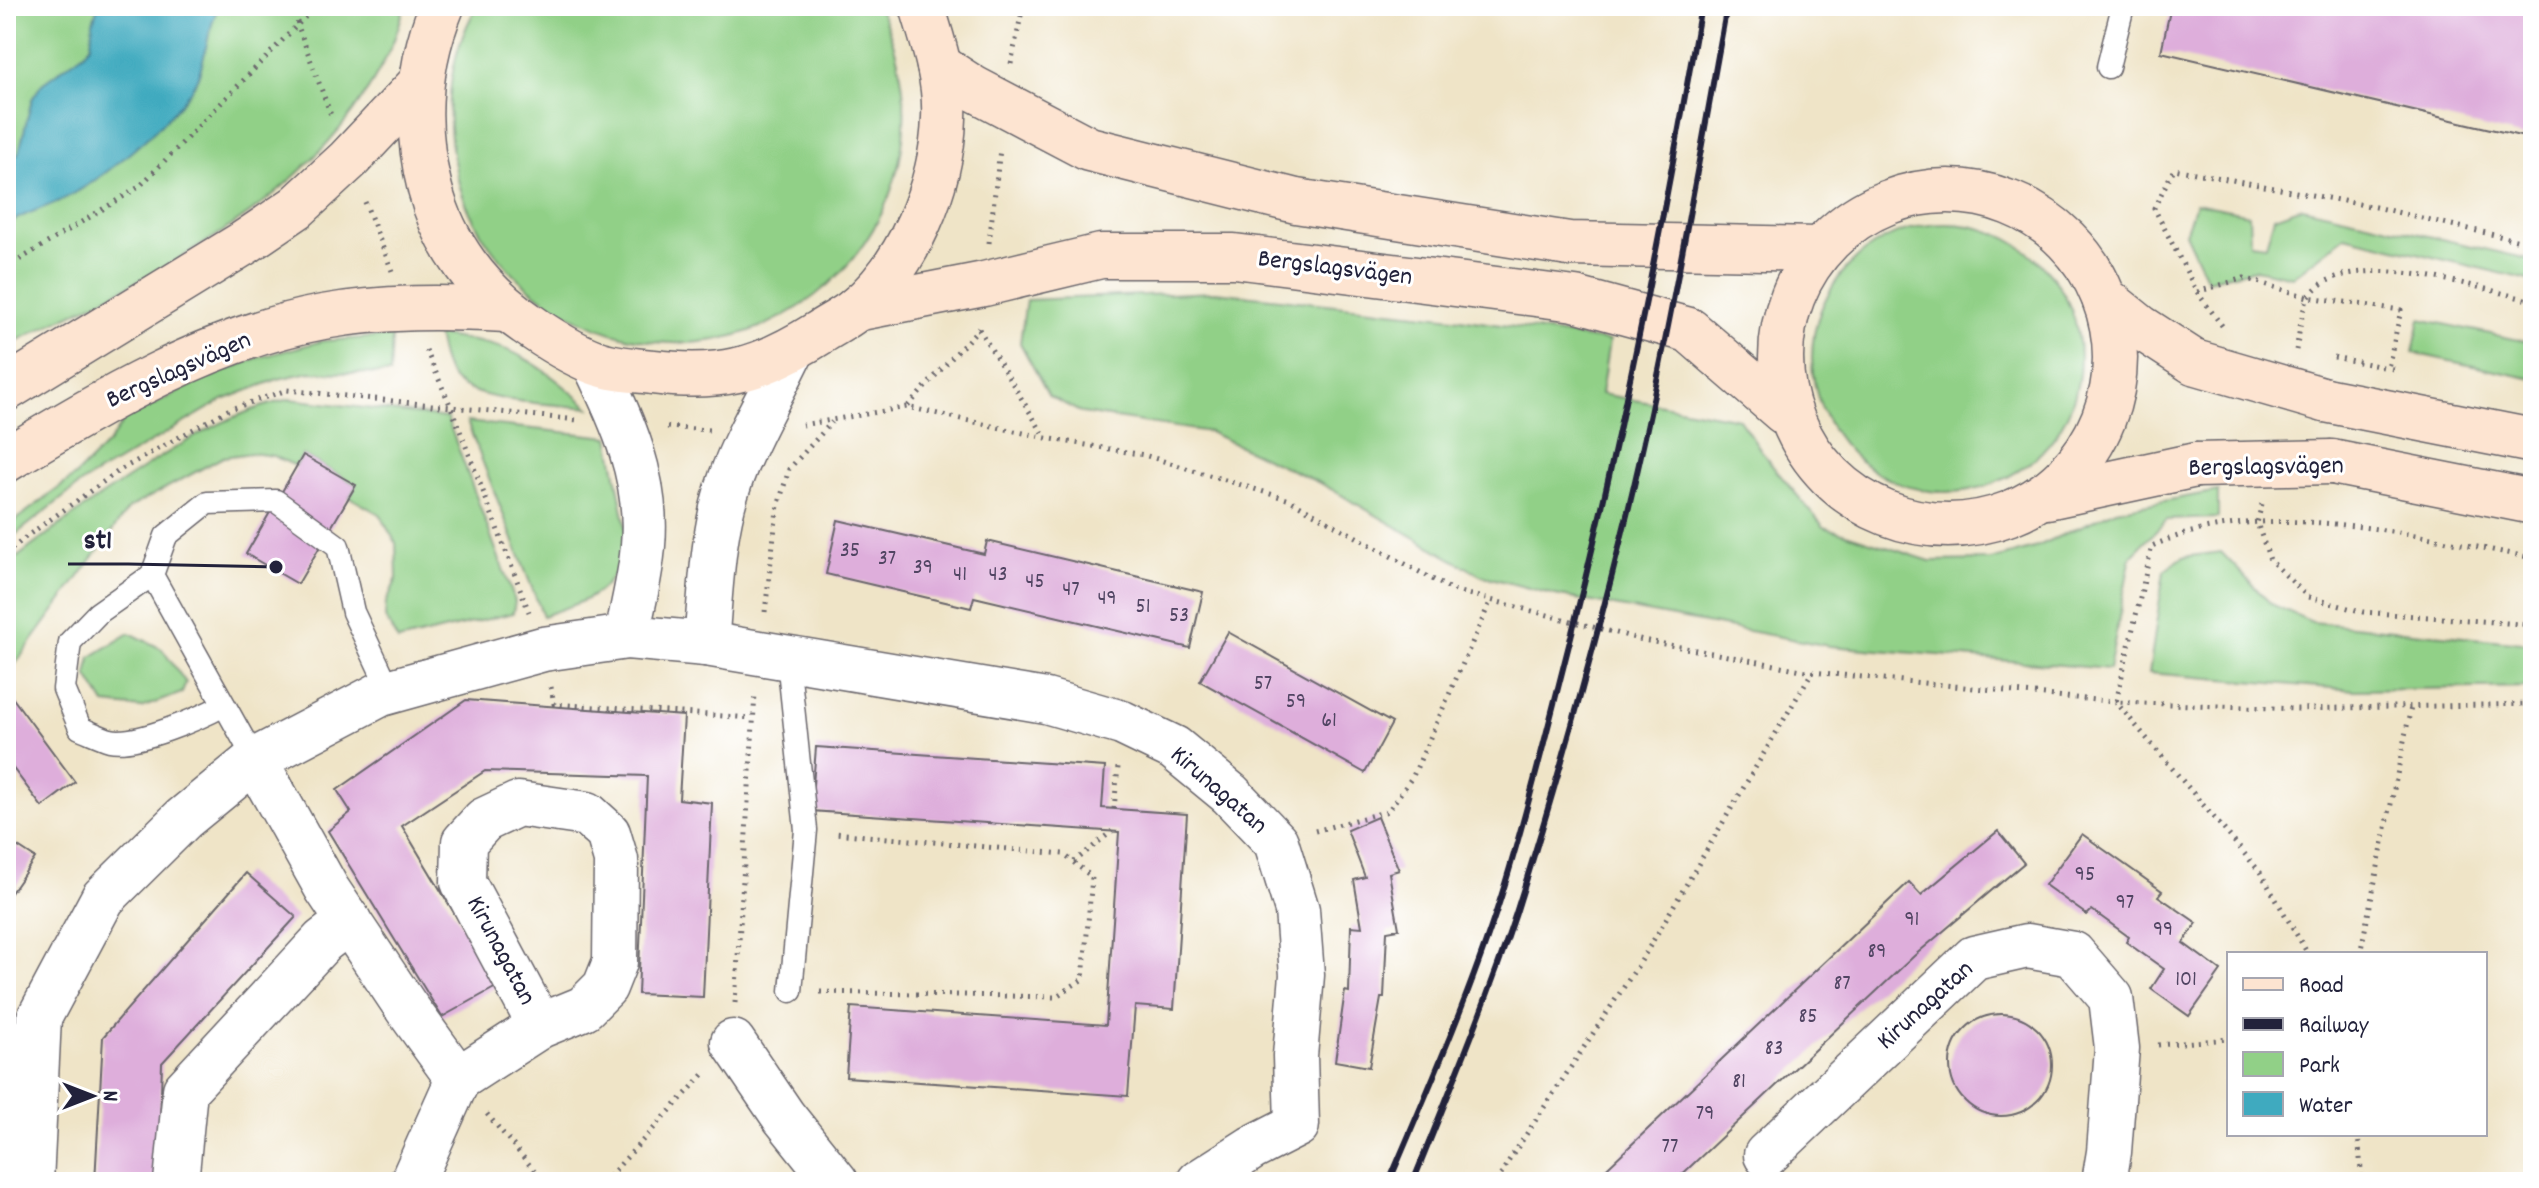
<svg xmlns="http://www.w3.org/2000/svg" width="2539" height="1188" font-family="Dekko,sans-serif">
	<rect width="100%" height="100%" fill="#fff"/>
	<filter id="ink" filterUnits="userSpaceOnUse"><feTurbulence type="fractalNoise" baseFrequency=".0125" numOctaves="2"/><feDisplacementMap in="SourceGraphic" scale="16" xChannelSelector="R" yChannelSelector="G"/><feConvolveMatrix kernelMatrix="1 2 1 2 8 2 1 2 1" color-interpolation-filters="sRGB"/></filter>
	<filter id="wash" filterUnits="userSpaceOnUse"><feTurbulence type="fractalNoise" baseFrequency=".006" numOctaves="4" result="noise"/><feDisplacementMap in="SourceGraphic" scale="32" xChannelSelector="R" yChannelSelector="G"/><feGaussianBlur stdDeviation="1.8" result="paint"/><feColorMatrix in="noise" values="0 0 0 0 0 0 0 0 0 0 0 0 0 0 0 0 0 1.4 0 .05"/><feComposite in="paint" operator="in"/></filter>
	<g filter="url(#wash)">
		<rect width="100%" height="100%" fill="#efe4c7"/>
		<g fill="#91d087" stroke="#5a7961" stroke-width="2">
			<path d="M 14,6 L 404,6 C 398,37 382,68 365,94 C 283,221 137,282 6,346 L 6,13 Z"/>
			<path d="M 477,6 L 878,6 C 984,222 748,436 546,301 C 504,273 469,226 457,176 C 444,117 446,60 477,6 Z"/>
			<path d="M 2196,203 L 2249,214 L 2250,243 L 2266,245 L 2274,217 L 2302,207 L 2533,260 L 2533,281 L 2345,236 L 2292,277 L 2256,269 L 2207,280 L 2185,233 Z"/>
			<circle cx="1946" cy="358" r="134"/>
			<path d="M 1215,292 L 1454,318 L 1609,341 L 1601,394 L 1739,419 L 1769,462 L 1824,527 L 1930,561 L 1991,560 L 2034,548 L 2116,510 L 2218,491 L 2218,518 L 2167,520 L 2131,556 L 2109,669 L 1829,646 L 1555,595 L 1480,575 L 1322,484 L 1209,432 L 1082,413 L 1049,396 L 1020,343 L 1026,300 Z"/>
			<path d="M 2420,319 L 2533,343 L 2533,379 L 2413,353 Z"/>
			<path d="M 437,335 C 465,340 499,343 524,358 C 548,371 569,390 590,408 C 556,404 479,403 455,381 C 443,370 440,350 437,335 Z"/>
			<path d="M 392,336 L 390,374 L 310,372 L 278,379 L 223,400 L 83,482 L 6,542 L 6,527 L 75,476 L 109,442 L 124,420 L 196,383 L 257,358 L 322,341 Z"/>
			<path d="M 290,399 L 447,418 L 515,601 L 513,613 L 398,641 L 385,618 L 386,603 L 397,578 L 396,543 L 379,514 L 349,497 L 356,485 L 303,455 L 296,466 L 273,456 L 252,453 L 223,457 L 129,508 L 11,670 L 6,663 L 6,566 C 53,529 101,495 151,463 C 195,435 239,410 290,399 Z"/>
			<path d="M 467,422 L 609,437 L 630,549 C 602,598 595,597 543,616 Z"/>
			<path d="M 2221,552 L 2271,604 L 2312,622 L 2533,644 L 2533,687 L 2355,690 L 2149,673 L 2164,571 L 2183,557 Z"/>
			<path d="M 130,633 L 162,649 L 186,683 L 182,693 L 141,708 L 105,704 L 87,675 L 91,657 Z"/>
		</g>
		<path fill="#3faabf" stroke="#30667d" stroke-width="2" d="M 98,6 L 219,6 C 207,29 207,53 198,77 C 183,112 108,175 73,194 C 52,207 27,211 6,225 L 6,168 L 19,152 L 32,99 L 42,84 L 84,53 L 91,44 L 93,22 Z"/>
		<g id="blocks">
			<g fill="#deaedb">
				<path d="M 2171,6 L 2533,6 L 2533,139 L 2161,52 Z"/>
				<path d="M 303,455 L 356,485 L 298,584 L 246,554 Z"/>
				<path d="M 838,520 L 984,554 L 987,541 L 1203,592 L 1190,648 L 974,597 L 971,608 L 826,574 Z"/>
				<path d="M 1228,632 L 1392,723 L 1365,773 L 1200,681 Z"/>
				<path d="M 6,689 L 75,782 L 42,807 L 6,759 Z"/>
				<path d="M 466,700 L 684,716 L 679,799 L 712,803 L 703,997 L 638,994 L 647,776 L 485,771 L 402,826 L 498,986 L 442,1017 L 328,831 L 351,812 L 337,790 Z"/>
				<path d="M 816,747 L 1105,767 L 1102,808 L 1187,814 L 1174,1009 L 1135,1006 L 1128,1096 L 846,1077 L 851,1007 L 1106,1025 L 1119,832 L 811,811 Z"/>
				<path d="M 1377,817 L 1399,870 L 1389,873 L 1399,929 L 1387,931 L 1384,998 L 1381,998 L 1369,1067 L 1335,1061 L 1345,991 L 1349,992 L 1351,926 L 1362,927 L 1354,880 L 1365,877 L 1347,830 Z"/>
				<path d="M 1998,831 L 2024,863 L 1914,956 L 1674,1182 L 1592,1182 L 1909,882 L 1921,895 Z"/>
				<path d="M 2082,834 L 2162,891 L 2158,896 L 2197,923 L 2183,943 L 2221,971 L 2189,1016 L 2151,989 L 2164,969 L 2126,942 L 2129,937 L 2092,910 L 2087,915 L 2045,885 Z"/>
				<path d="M 6,839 L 35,858 L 6,900 Z"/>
				<path d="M 246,873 L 296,917 L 162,1063 L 158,1182 L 95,1182 L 103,1037 Z"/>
				<circle cx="2001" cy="1065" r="51"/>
			</g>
		</g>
	</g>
	<g filter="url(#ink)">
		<use href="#blocks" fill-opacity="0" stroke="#6a666c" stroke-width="2"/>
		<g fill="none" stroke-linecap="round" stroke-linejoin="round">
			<g stroke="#6a666c" stroke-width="25">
				<g id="service">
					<path d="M 2108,67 L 2123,6"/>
					<path d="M 152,575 L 98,613 L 70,642 L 64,689 L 80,728 C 90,732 100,737 110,740 C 136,746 200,718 224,705"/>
					<path d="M 788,659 L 806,830 L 791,991"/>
					<path d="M 255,760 L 152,575 L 166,536 L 207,503 L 276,501 L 338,546 L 353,612 L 390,691"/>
				</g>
			</g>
			<g stroke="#6a666c" stroke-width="47">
				<g id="minor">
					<path d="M 594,362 C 622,420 649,478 643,545 C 641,576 632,607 627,637"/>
					<path d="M 706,644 C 711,589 712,531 731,478 C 747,433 773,392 793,349"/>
					<path d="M 255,760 L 327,889 L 406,1007 L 458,1079 L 540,1026 L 584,1008 L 605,987 L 615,962 L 616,860 L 608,833 L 587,814 L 518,804 L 484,820 L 464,842 L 463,882 L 540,1026"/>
					<path d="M 733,1042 L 784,1117 L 836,1182"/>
					<path d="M 1766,1155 L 1974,958 L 2027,946 L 2073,954 L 2111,998 L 2117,1048 L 2109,1152 L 2104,1182"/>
					<path d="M 31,1182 L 39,1018 L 103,898 L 183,819 L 255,760 L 381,694 L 543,649 L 627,637 L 706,644 L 1046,701 L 1122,723 L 1174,748 L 1230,794 L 1276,842 L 1297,910 L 1302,975 L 1295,1056 L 1297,1125 L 1252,1148 L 1199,1182"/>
					<path d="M 176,1182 L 185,1090 L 323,941 L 349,921"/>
					<path d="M 412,1182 L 458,1079"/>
				</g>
			</g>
			<g stroke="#6a666c" stroke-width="47">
				<g id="secondary">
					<path d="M 442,6 C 417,66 414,126 430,189 C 444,244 479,291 526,323 C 547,338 569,352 594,362 C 613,369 633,370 653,372 C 679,375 711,376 737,370 C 766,364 795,348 819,333 C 831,325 844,319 855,310 C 908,268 942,185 944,118 C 946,80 933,42 922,6"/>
					<path d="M 939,66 L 973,88 L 1089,149 L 1296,201 L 1569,244 L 1818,249"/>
					<circle cx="1948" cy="358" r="167"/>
					<path d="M 2104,298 L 2140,327 L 2194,362"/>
					<path d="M 856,309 L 984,284 L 1101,256 L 1234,256 L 1575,299 L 1689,330 L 1784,412"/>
					<path d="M 6,389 L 244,243 L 297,207 L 348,160 L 420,84"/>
					<path d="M 2325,400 L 2533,441"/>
					<path d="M 6,460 C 104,401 209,338 323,317 C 383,306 445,307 506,310"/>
					<path d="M 2332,462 L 2533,502"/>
					<path d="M 2047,497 L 2196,465"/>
				</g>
			</g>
			<g stroke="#6a666c" stroke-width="5" stroke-dasharray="2 6" stroke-linecap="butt">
				<path d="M 295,6 L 298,26 L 332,118"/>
				<path d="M 1011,64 L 1023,6"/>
				<path d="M 365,202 L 392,271"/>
				<path d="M 989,243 L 1000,149"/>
				<path d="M 6,268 L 139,187 L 316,6"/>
				<path d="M 979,329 L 1045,437"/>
				<path d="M 426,350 L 451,407 L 529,612"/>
				<path d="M 2296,350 C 2299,337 2302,306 2309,296 C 2347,244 2481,289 2533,301"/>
				<path d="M 2393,369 L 2388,368 L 2401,310 L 2308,297 L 2244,278 L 2197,292 L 2154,208 L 2174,169 L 2375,207 L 2533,244"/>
				<path d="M 908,406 L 979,328"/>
				<path d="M 802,425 L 907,407 L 1046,438 L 1144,455 L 1290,500 L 1452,590 L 1643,640 L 1812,672 L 2116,702 L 2260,872 L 2308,954"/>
				<path d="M 667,427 L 709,430"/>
				<path d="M 2262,504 L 2257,523 L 2270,560 L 2308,597 L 2363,612 L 2533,625"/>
				<path d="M 6,554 L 27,536 L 120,470 L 228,410 L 287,390 L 577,420"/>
				<path d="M 2533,558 C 2417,536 2265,495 2152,546 L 2116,702 L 2297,709 L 2533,704"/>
				<path d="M 765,612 L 777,510 L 789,469 L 832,422"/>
				<path d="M 551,687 L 554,704 L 752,718"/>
				<path d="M 1114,809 L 1118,767"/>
				<path d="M 1315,831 L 1388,811 L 1413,776 L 1491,600"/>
				<path d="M 1074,862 L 1112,831"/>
				<path d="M 2360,954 L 2411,707"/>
				<path d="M 820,992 L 1055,997 L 1083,979 L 1092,877 L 1063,854 L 834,833"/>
				<path d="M 735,1003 L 755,694"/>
				<path d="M 2158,1045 L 2229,1039"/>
				<path d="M 487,1114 L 544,1182"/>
				<path d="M 2358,1134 L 2362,1182"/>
				<path d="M 604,1182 L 704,1074"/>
				<path d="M 1497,1182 L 1506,1165 L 1641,961 L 1812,672"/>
			</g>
			<use href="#service" stroke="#fff" stroke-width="22"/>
			<use href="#minor" stroke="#fff" stroke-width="44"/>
			<use href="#secondary" stroke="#fde4d1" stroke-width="44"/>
			<g stroke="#22223b" stroke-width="6">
				<path d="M 1389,1182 C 1429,1088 1470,994 1501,897 C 1523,827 1541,755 1559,684 C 1617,460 1661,234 1701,6"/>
				<path d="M 1413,1182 C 1449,1093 1486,1004 1516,913 C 1558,781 1595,646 1628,511 C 1668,344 1696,175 1727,6"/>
			</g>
			<g stroke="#6a666c" stroke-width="47" stroke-linecap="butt">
				<g id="secondary-bridge">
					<path d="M 2194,362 L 2325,400"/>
					<path d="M 2196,465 L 2332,462"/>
				</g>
			</g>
			<g stroke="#6a666c" stroke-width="5" stroke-dasharray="2 6" stroke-linecap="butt">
				<path d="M 2197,292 L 2223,327"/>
				<path d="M 2334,357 L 2388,368"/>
			</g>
			<use href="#secondary-bridge" stroke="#fde4d1" stroke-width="44"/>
		</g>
	</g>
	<g text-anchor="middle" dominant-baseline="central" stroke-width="6" stroke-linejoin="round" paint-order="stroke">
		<g font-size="22" fill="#514563">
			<text x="850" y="551">35</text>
			<text x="887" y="559">37</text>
			<text x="923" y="568">39</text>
			<text x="960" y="575">41</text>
			<text x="998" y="575">43</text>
			<text x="1035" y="582">45</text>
			<text x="1071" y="590">47</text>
			<text x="1107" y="599">49</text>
			<text x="1143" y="607">51</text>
			<text x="1179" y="616">53</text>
			<text x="1263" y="684">57</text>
			<text x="1296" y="702">59</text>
			<text x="1329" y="721">61</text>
			<text x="2085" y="875">95</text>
			<text x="2125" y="903">97</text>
			<text x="1912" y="920">91</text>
			<text x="2163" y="930">99</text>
			<text x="1877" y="952">89</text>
			<text x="2186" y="980">101</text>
			<text x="1842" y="984">87</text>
			<text x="1808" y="1017">85</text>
			<text x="1774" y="1049">83</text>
			<text x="1739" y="1082">81</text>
			<text x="1705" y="1114">79</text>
			<text x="1670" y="1147">77</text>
		</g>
		<g font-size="26" fill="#22223b" stroke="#fff">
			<text transform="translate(1335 269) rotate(7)">Bergslagsvägen</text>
			<text transform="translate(179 371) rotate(-24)">Bergslagsvägen</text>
			<text transform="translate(2266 468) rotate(-1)">Bergslagsvägen</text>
			<text transform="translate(1218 791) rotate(41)">Kirunagatan</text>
			<text transform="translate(500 951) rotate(62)">Kirunagatan</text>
			<text transform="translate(1926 1006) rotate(-42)">Kirunagatan</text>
		</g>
	</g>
	<path fill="none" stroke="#22223b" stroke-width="3" d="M276 567L128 564H68"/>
	<circle fill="#22223b" stroke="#fff" stroke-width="3" cx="276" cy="567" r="8"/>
	<g font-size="28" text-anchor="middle" font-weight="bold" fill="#22223b" stroke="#fff" stroke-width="6" stroke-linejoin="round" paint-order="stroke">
		<text x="98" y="548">st1</text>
	</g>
	<rect width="2539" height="1188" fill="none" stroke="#fff" stroke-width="32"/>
	<rect x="2227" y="952" width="260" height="184" fill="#ffffff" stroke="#a7a7b1" stroke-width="2"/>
	<rect x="2243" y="978" width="40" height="12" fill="#fde4d1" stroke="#a7a7b1" stroke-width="2"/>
	<text x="2299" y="992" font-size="24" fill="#22223b">Road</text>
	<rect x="2243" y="1018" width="40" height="12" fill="#22223b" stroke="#a7a7b1" stroke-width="2"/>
	<text x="2299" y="1032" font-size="24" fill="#22223b">Railway</text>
	<rect x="2243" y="1052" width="40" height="24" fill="#91d087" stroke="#a7a7b1" stroke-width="2"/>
	<text x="2299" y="1072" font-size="24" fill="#22223b">Park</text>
	<rect x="2243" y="1092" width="40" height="24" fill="#3faabf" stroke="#a7a7b1" stroke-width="2"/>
	<text x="2299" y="1112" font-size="24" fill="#22223b">Water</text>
	<g transform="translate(92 1096) rotate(90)" stroke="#ffffff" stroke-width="6" paint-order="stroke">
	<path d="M0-6L14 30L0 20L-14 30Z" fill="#22223b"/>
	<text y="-12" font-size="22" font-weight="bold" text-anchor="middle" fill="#22223b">N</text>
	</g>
</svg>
